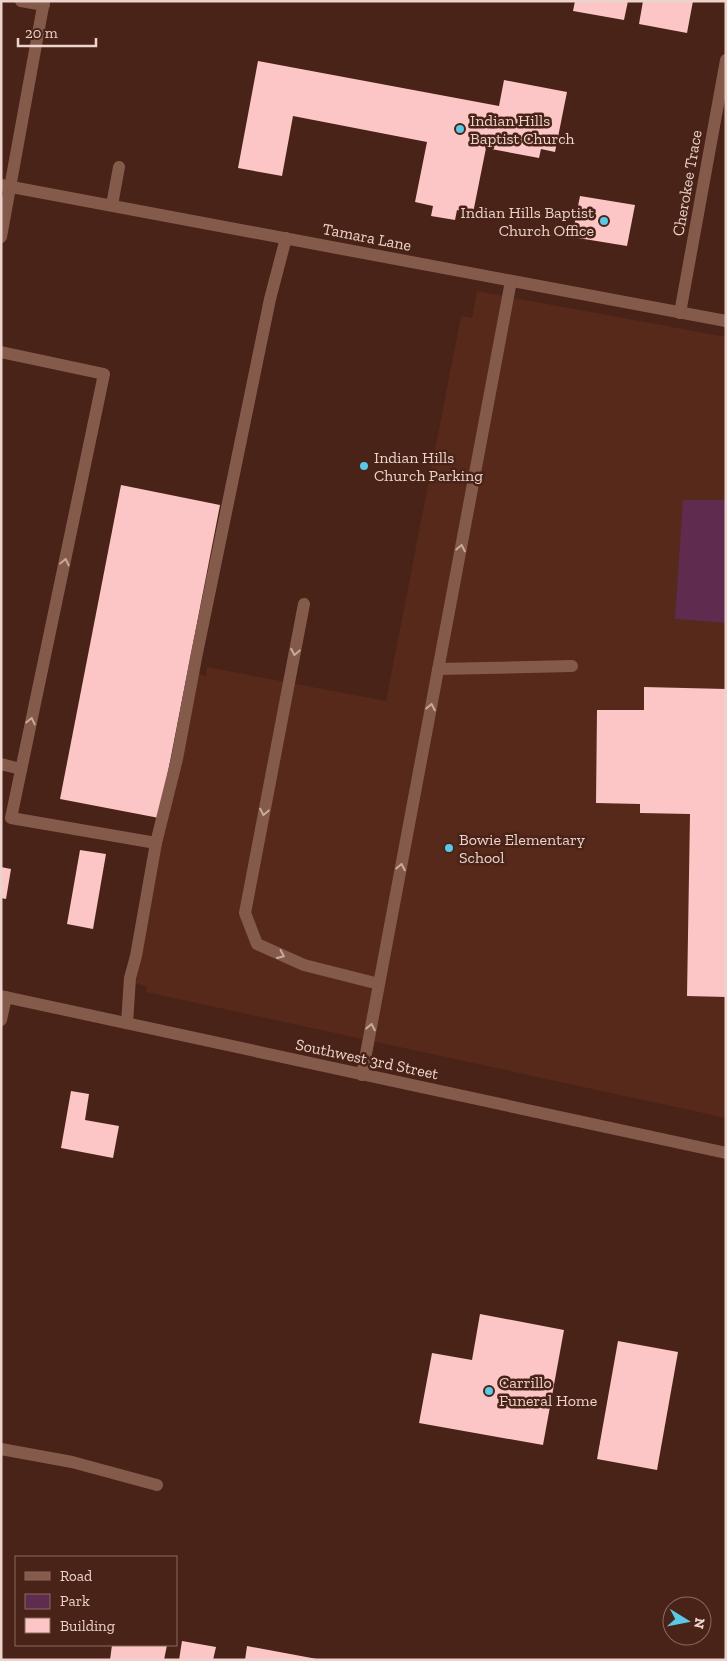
<svg xmlns="http://www.w3.org/2000/svg" width="727" height="1661" font-family="'Zilla Slab',serif">
	<rect width="100%" height="100%" fill="#492317"/>
	<path fill="#56291a" d="M 477,291 L 726,337 L 726,1118 L 146,992 L 147,986 L 132,983 L 194,673 L 206,676 L 207,667 L 386,701 L 461,316 L 472,318 Z"/>
	<path fill="#5f2c50" d="M 683,500 L 726,500 L 726,623 L 675,619 Z"/>
	<g fill="#fbc6c5">
		<path d="M 575,1 L 628,1 L 624,20 L 573,11 Z"/>
		<path d="M 643,1 L 693,1 L 687,33 L 639,24 Z"/>
		<path d="M 258,61 L 499,106 L 504,80 L 567,92 L 555,152 L 541,149 L 539,158 L 486,148 L 473,213 L 457,210 L 455,220 L 431,216 L 433,206 L 415,202 L 427,142 L 293,116 L 282,176 L 238,168 Z"/>
		<path d="M 580,196 L 635,205 L 627,246 L 572,237 Z"/>
		<path d="M 121,485 L 220,505 L 159,818 L 60,799 Z"/>
		<path d="M 644,687 L 726,689 L 726,997 L 687,996 L 690,814 L 640,813 L 640,804 L 596,803 L 597,710 L 644,710 Z"/>
		<path d="M 80,850 L 106,854 L 93,929 L 67,924 Z"/>
		<path d="M 1,867 L 11,869 L 6,899 L 1,898 Z"/>
		<path d="M 71,1091 L 89,1094 L 85,1120 L 119,1126 L 113,1158 L 61,1148 Z"/>
		<path d="M 480,1314 L 564,1330 L 543,1445 L 419,1423 L 432,1353 L 472,1360 Z"/>
		<path d="M 618,1341 L 678,1352 L 657,1470 L 597,1459 Z"/>
		<path d="M 182,1641 L 216,1647 L 213,1660 L 179,1660 Z"/>
		<path d="M 112,1645 L 167,1645 L 164,1660 L 110,1660 Z"/>
		<path d="M 247,1646 L 317,1659 L 317,1660 L 245,1660 Z"/>
	</g>
	<g fill="none" stroke-linecap="round" stroke-linejoin="round">
		<g stroke="#845a4b" stroke-width="12">
			<path d="M 21,1 L 44,5"/>
			<path d="M 1,185 L 726,321"/>
			<path d="M 112,205 L 119,167"/>
			<path d="M 1,237 L 44,1"/>
			<path d="M 680,313 L 726,60"/>
			<path d="M 1,352 L 104,374 L 11,818 L 156,843 L 136,956 L 130,978 L 127,1023"/>
			<path d="M 304,604 L 245,913 L 257,944 L 304,965 L 379,984"/>
			<path d="M 438,669 L 572,666"/>
			<path d="M 1,764 L 21,769"/>
			<path d="M 156,843 L 177,759 L 196,658 L 270,299 L 286,238"/>
			<path d="M 1,996 L 726,1153"/>
			<path d="M 1,1020 L 6,997"/>
			<path d="M 362,1075 L 511,281"/>
			<path d="M 1,1449 L 72,1462 L 157,1485"/>
		</g>
	</g>
	<defs><path id="oneway-chevron" d="M-2-3.5L2.5 0L-2 3.5" fill="none" stroke-width="1.6" stroke-linecap="round" stroke-linejoin="round" transform="scale(1.25)"/></defs>
	<g stroke="#c8a99e">
		<use href="#oneway-chevron" transform="translate(461 548) rotate(-79)"/>
		<use href="#oneway-chevron" transform="translate(65 562) rotate(-78)"/>
		<use href="#oneway-chevron" transform="translate(295 652) rotate(101)"/>
		<use href="#oneway-chevron" transform="translate(431 707) rotate(-79)"/>
		<use href="#oneway-chevron" transform="translate(31 721) rotate(-78)"/>
		<use href="#oneway-chevron" transform="translate(264 812) rotate(101)"/>
		<use href="#oneway-chevron" transform="translate(401 867) rotate(-79)"/>
		<use href="#oneway-chevron" transform="translate(281 955) rotate(24)"/>
		<use href="#oneway-chevron" transform="translate(371 1027) rotate(-79)"/>
	</g>
	<g fill="#5bc8e6" stroke="#492317" stroke-width="2">
		<circle cx="460" cy="129" r="5"/>
		<circle cx="604" cy="221" r="5"/>
		<circle cx="364" cy="466" r="5"/>
		<circle cx="449" cy="848" r="5"/>
		<circle cx="489" cy="1391" r="5"/>
	</g>
	<g text-anchor="middle" dominant-baseline="central" stroke-width="5" stroke-linejoin="round" paint-order="stroke">
		<g font-size="16" fill="#ecd3cb" stroke="#492317" text-anchor="start">
			<text x="470" y="120">Indian Hills<tspan x="470" dy="18">Baptist Church</tspan></text>
			<text x="594" y="212" text-anchor="end">Indian Hills Baptist<tspan x="594" dy="18">Church Office</tspan></text>
			<text x="374" y="457">Indian Hills<tspan x="374" dy="18">Church Parking</tspan></text>
			<text x="459" y="839">Bowie Elementary<tspan x="459" dy="18">School</tspan></text>
			<text x="499" y="1382">Carrillo<tspan x="499" dy="18">Funeral Home</tspan></text>
		</g>
		<g font-size="16" fill="#ecd3cb" stroke="#492317">
			<text transform="translate(687 183) rotate(-80)">Cherokee Trace</text>
			<text transform="translate(367 237) rotate(11)">Tamara Lane</text>
			<text transform="translate(367 1059) rotate(12)">Southwest 3rd Street</text>
		</g>
	</g>
	<rect width="727" height="1661" fill="none" stroke="#ecd3cb" stroke-width="5"/>
	<rect x="15" y="1556" width="162" height="90" fill="#492317" stroke="#8a695f"/>
	<rect x="25" y="1572" width="25" height="8" fill="#845a4b" stroke="#8a695f"/>
	<text x="60" y="1581" font-size="15" fill="#ecd3cb">Road</text>
	<rect x="25" y="1594" width="25" height="15" fill="#5f2c50" stroke="#8a695f"/>
	<text x="60" y="1606" font-size="15" fill="#ecd3cb">Park</text>
	<rect x="25" y="1618" width="25" height="15" fill="#fbc6c5" stroke="#8a695f"/>
	<text x="60" y="1631" font-size="15" fill="#ecd3cb">Building</text>
	<g transform="translate(687 1621) rotate(100)"><circle r="24" fill="#492317" stroke="#8a695f"/>
	<path d="M0-4L9 19L0 12L-9 19Z" fill="#5bc8e6"/>
	<text y="-8" font-size="14" font-weight="bold" text-anchor="middle" fill="#ecd3cb">N</text>
	</g>
	<path d="M18 38v8h78v-8" fill="none" stroke="#ecd3cb" stroke-width="2.5"/>
	<text x="25" y="38" font-size="15" fill="#ecd3cb" stroke="#492317" stroke-width="4" paint-order="stroke">20 m</text>
</svg>
